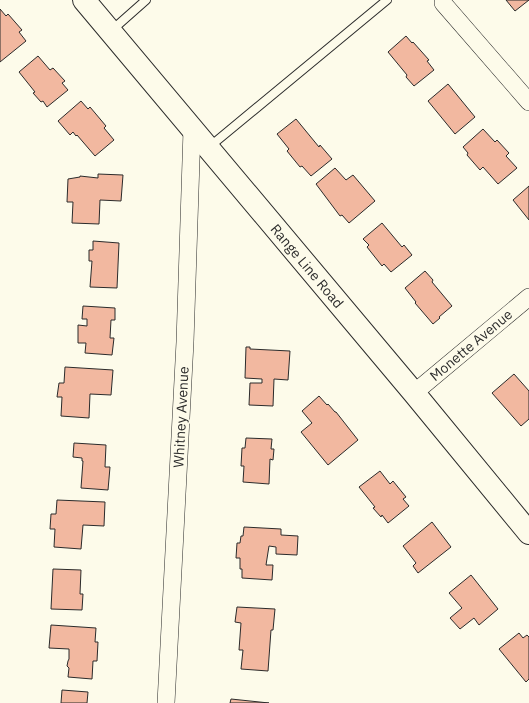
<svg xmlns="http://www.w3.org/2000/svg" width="529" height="703" font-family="'IBM Plex Sans',sans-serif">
	<rect width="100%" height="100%" fill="#fdfbea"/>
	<g fill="#f2b8a0" stroke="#2b2b2b">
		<path d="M 506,0 L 529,0 L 515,11 Z"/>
		<path d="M 0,9 L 6,16 L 8,14 L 22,30 L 19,32 L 26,41 L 0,62 Z"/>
		<path d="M 406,36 L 412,43 L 413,42 L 429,60 L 427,61 L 434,70 L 414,86 L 406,77 L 407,75 L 388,52 Z"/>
		<path d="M 38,56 L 50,70 L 53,68 L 65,81 L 62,83 L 68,90 L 47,107 L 43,101 L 41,102 L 33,93 L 35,92 L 19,72 Z"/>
		<path d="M 448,84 L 475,117 L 455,134 L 428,101 Z"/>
		<path d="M 81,101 L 88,109 L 90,107 L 106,126 L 104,128 L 114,140 L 95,156 L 77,135 L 76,136 L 73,132 L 70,135 L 58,121 Z"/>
		<path d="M 296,119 L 319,147 L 320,145 L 332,159 L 311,176 L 302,166 L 300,167 L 287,151 L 289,149 L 277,134 Z"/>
		<path d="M 483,129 L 495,142 L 497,140 L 509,153 L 506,156 L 517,168 L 498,184 L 483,167 L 480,170 L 467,155 L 468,153 L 463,147 Z"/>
		<path d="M 335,168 L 346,180 L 353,175 L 375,201 L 349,223 L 342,215 L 340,216 L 316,184 Z"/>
		<path d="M 98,174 L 123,175 L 121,201 L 100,200 L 99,224 L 72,223 L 73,202 L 67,202 L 68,179 L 80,177 L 80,176 L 98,178 Z"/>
		<path d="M 529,186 L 529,220 L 513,200 Z"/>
		<path d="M 382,223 L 402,247 L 404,245 L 412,255 L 391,272 L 384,264 L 382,266 L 367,247 L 369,245 L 363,239 Z"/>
		<path d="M 93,241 L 119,243 L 117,288 L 90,287 L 92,261 L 89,261 L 89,250 L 93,250 Z"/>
		<path d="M 425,271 L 433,280 L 432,282 L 452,306 L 439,317 L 440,318 L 433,324 L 415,303 L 416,302 L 405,288 Z"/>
		<path d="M 83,306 L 115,308 L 115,320 L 111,320 L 110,338 L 114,338 L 112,355 L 85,353 L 86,343 L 78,343 L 78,325 L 87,326 L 87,319 L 82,319 Z"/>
		<path d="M 246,347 L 250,347 L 250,349 L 290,351 L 288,380 L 274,379 L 273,406 L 249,405 L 250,383 L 262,383 L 262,379 L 245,378 Z"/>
		<path d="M 65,367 L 113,370 L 111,395 L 90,394 L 89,418 L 61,416 L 62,397 L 57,397 L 59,383 L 64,383 Z"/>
		<path d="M 514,374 L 529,391 L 529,419 L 521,426 L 492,393 Z"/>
		<path d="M 319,396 L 327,405 L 328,404 L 335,412 L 336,412 L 358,440 L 328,465 L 301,432 L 312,423 L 302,411 Z"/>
		<path d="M 246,438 L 272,439 L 271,449 L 274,449 L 273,460 L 270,459 L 269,484 L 243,482 L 244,466 L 241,466 L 242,448 L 245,448 Z"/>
		<path d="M 74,443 L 106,445 L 105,467 L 110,467 L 108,490 L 81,488 L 83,461 L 82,461 L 82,458 L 73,457 Z"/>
		<path d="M 380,471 L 390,484 L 393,481 L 406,497 L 403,499 L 409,506 L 388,523 L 382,515 L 381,517 L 373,508 L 375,507 L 359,487 Z"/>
		<path d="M 57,500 L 105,502 L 104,526 L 83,525 L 81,549 L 54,547 L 55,529 L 50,529 L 51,514 L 56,514 Z"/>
		<path d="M 432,522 L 451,547 L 418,573 L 413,566 L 416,563 L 403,546 Z"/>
		<path d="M 244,527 L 281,529 L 281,535 L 298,536 L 297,555 L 276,554 L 276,547 L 269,546 L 266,565 L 273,565 L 272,580 L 242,578 L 242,569 L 240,569 L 240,558 L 236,558 L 237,543 L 240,543 L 241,536 L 243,536 Z"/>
		<path d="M 53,569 L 81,570 L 80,594 L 83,594 L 82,610 L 51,609 Z"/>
		<path d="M 471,575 L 498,609 L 479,625 L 474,618 L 460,629 L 450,618 L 462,608 L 449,593 Z"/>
		<path d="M 237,607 L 275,609 L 273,630 L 271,630 L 268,671 L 241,669 L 243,650 L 239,650 L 241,623 L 235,622 Z"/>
		<path d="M 51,625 L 96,628 L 95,642 L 98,642 L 97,661 L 93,661 L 92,679 L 68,677 L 69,668 L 67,666 L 68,661 L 69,659 L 69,649 L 49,648 Z"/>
		<path d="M 519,633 L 523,638 L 527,635 L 529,637 L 529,679 L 526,682 L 499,649 Z"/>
		<path d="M 62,690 L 88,692 L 87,703 L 61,703 Z"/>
		<path d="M 231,699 L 269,703 L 230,703 Z"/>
	</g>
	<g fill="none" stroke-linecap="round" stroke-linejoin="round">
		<g stroke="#2b2b2b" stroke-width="10">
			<g id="lane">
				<path d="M 111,31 L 146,0"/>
				<path d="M 208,148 L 387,0"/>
			</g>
		</g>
		<g stroke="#2b2b2b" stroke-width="18">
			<g id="street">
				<path d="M 443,3 L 529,102"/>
				<path d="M 414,393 L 529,297"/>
				<path d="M 166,703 L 185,342 L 192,130"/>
			</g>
		</g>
		<g stroke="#2b2b2b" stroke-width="24">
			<path id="secondary" d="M 84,0 L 414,393 L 529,533"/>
		</g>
		<use href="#lane" stroke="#fdfbea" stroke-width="8"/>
		<use href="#street" stroke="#fdfbea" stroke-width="17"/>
		<use href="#secondary" stroke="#fdfbea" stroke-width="22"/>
	</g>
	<g text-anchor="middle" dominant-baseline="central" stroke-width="3" stroke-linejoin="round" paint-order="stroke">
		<g font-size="14" fill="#2b2b2b" stroke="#fdfbea">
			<text transform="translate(307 266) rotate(50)">Range Line Road</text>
			<text transform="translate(471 345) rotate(-40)">Monette Avenue</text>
			<text transform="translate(181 417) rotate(-87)">Whitney Avenue</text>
		</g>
	</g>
</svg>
